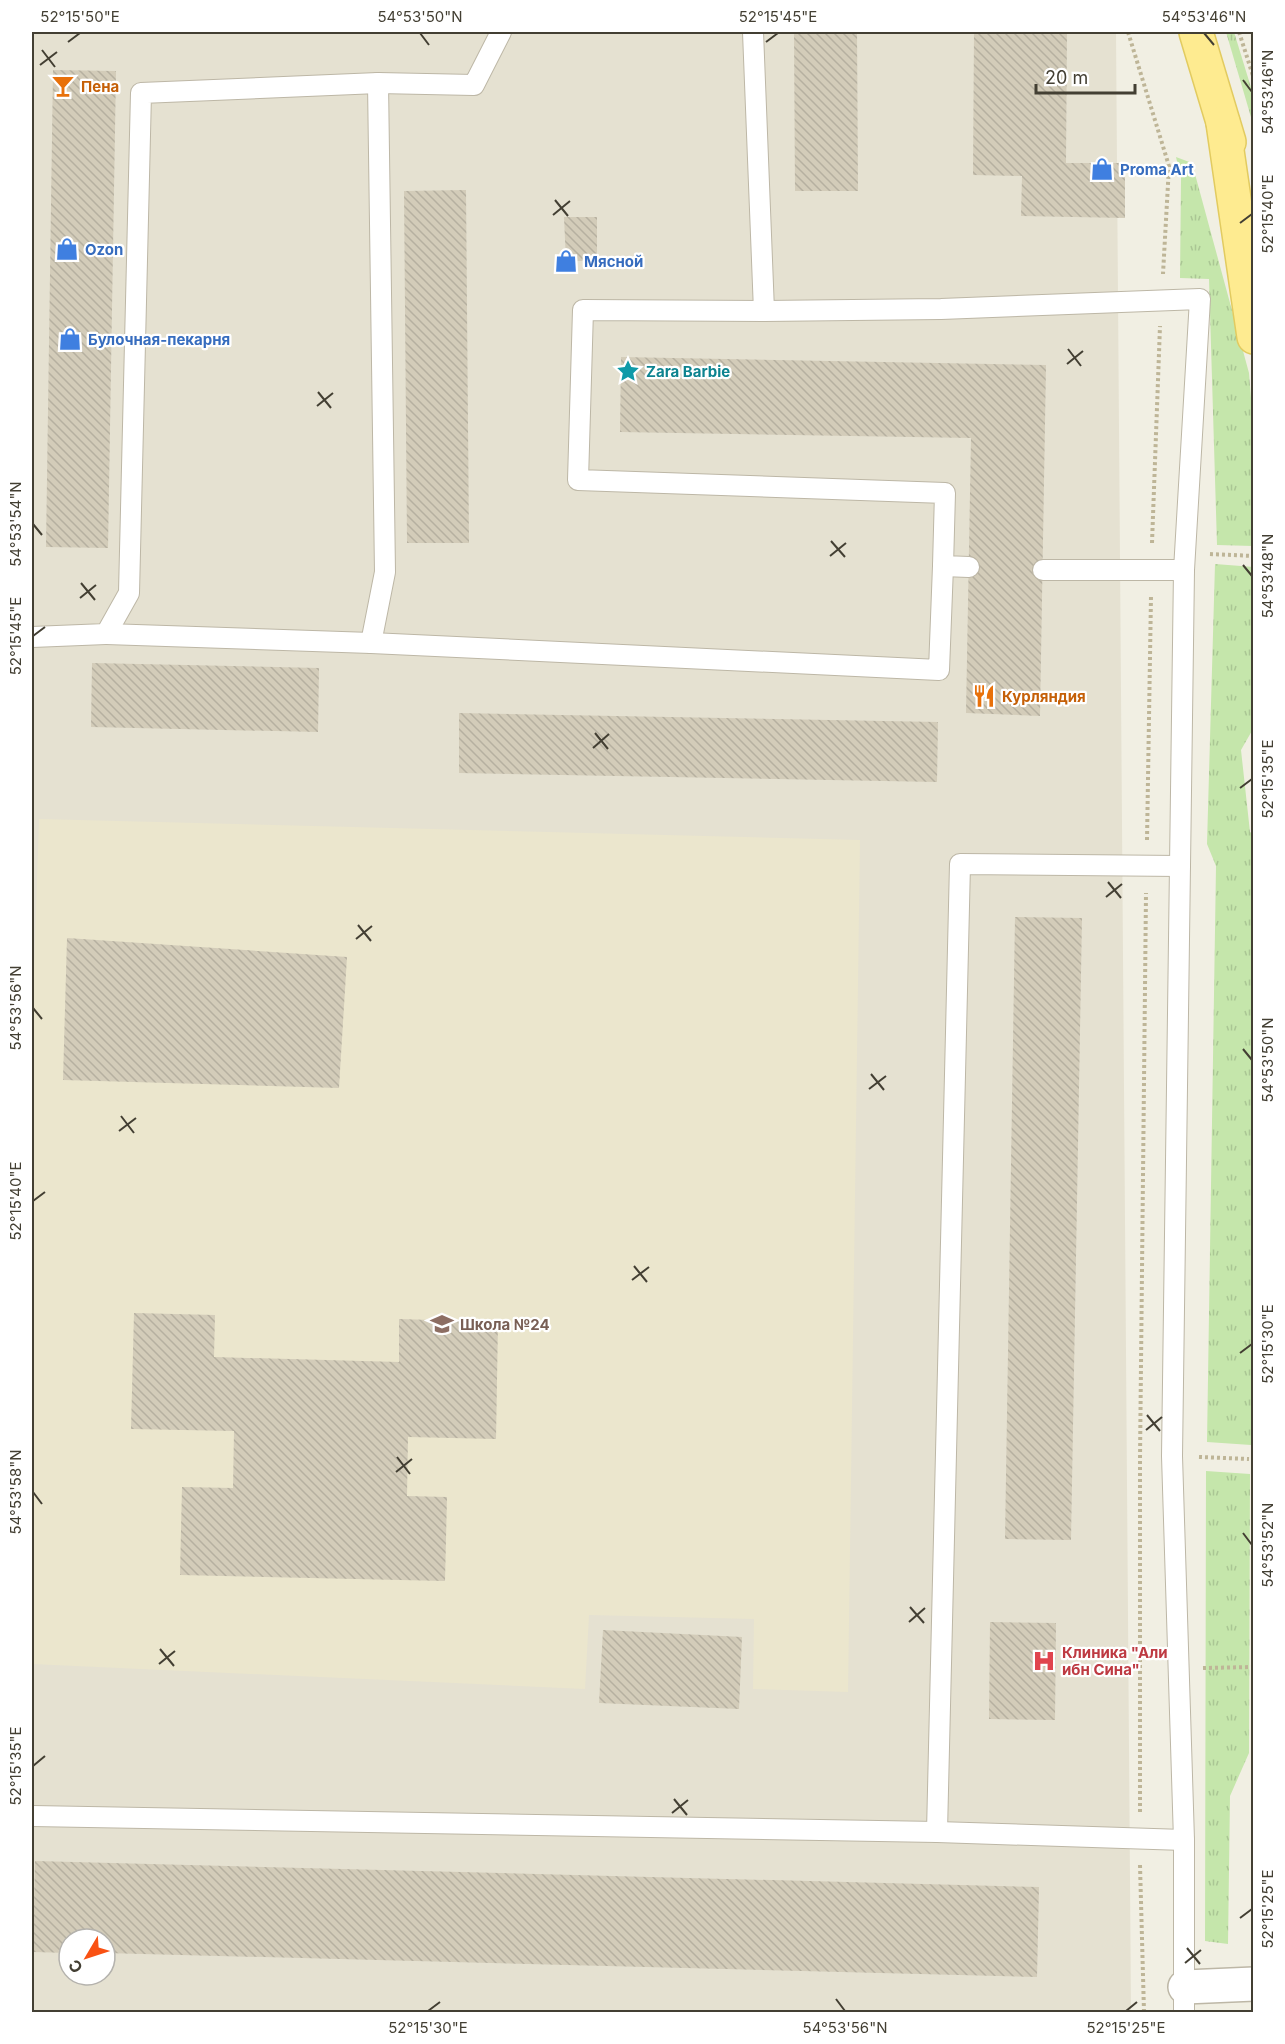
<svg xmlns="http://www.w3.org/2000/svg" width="1285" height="2044" font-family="Inter,sans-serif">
	<defs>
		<pattern id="grass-tufts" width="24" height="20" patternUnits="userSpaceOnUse" patternTransform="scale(1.5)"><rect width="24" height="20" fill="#c5e6ab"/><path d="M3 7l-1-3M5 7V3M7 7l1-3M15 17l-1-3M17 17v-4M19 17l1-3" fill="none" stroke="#aac694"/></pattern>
		<pattern id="building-back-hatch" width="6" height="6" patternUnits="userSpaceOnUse" patternTransform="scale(1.5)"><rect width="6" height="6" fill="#d3ccb9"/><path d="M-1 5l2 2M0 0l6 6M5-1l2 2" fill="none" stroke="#b6b0a0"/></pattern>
	</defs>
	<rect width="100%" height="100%" fill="#f1efe3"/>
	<path fill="#e5e1d1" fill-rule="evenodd" d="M 32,32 L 1116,32 L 1131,2012 L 32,2012 ZM 69,1939 L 105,1939 L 105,1975 L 69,1975 Z"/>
	<path fill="#ebe6cd" d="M 39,819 L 860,840 L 848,1692 L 753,1689 L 754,1619 L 589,1615 L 585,1689 L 32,1664 L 32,1033 Z"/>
	<g fill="url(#grass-tufts)">
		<path d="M 1226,32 L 1234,32 L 1253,94 L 1253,124 Z"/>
		<path d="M 1176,157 L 1192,163 L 1249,373 L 1254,436 L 1253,546 L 1217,545 L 1209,279 L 1180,278 L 1181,178 Z"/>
		<path d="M 1215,564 L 1254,567 L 1253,729 L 1241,750 L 1250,832 L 1254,835 L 1254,1334 L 1251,1445 L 1207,1442 L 1216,866 L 1207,844 Z"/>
		<path d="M 1206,1471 L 1250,1474 L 1249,1753 L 1230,1796 L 1228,1944 L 1205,1941 Z"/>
	</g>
	<g fill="url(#building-back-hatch)">
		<path d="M 794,32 L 857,32 L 858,191 L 795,191 Z"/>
		<path d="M 974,32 L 1067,32 L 1066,163 L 1125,163 L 1125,218 L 1021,216 L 1022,176 L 973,175 Z"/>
		<path d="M 53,70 L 116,71 L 108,548 L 46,547 Z"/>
		<path d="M 466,190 L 469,543 L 407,543 L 404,191 Z"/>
		<path d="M 564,217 L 597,217 L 597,261 L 566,261 Z"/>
		<path d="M 621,357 L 1046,365 L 1040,716 L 966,713 L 971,438 L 620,432 Z"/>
		<path d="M 92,663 L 319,668 L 318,732 L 91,727 Z"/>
		<path d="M 459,713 L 938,722 L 937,782 L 459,773 Z"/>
		<path d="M 1015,917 L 1082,918 L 1071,1540 L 1005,1539 Z"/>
		<path d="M 67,938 L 347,957 L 339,1088 L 63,1080 Z"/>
		<path d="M 134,1313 L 215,1315 L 214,1357 L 399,1362 L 399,1319 L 498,1322 L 496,1439 L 408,1437 L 407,1496 L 447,1497 L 445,1581 L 180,1575 L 182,1487 L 233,1488 L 234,1431 L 131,1429 Z"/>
		<path d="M 990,1622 L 1056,1623 L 1055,1720 L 989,1719 Z"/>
		<path d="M 603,1630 L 742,1637 L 739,1709 L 599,1703 Z"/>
		<path d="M 35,1861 L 1039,1887 L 1037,1977 L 105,1953 L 105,1939 L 69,1939 L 69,1953 L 33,1952 Z"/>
	</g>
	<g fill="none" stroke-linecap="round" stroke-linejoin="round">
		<g stroke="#bdb7a6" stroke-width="22">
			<g id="lane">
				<path d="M 753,32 L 764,311"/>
				<path d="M 969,567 L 943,566 L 945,493 L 578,480 L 583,310 L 764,311 L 941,309 L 1200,299 L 1184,570 L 1172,1456 L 1184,1840 L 1184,2012"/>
				<path d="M 1043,570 L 1184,570"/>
				<path d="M 106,634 L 371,643 L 939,670 L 943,566"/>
				<path d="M 32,637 L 106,634 L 129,593 L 141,93 L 378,83 L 474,85 L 501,32"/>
				<path d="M 371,643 L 385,572 L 378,83"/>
				<path d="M 32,1816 L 937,1832 L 1184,1840"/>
				<path d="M 937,1832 L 960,864 L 1180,866"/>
			</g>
		</g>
		<g stroke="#bdb7a6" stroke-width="36">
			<path id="street" d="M 1185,1987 L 1254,1984"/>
		</g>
		<g stroke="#e2cb60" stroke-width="36">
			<g id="primary">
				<path d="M 1196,32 L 1229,142"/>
				<path d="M 1223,123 L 1254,337"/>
			</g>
		</g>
		<g stroke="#beb597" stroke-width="4" stroke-dasharray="3 3" stroke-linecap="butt">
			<path d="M 1128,32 L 1169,166 L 1163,274"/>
			<path d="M 1239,32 L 1254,79"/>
			<path d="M 1152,543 L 1160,326"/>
			<path d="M 1210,554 L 1254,556"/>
			<path d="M 1147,840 L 1151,596"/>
			<path d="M 1199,1457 L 1249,1459"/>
			<path d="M 1203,1668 L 1254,1667"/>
			<path d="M 1140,1812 L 1140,1459 L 1146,893"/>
			<path d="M 1140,1865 L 1144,2012"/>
		</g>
		<use href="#lane" stroke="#fff" stroke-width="20"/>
		<use href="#street" stroke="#fff" stroke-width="33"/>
		<use href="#primary" stroke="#feeb90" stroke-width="33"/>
	</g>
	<path fill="none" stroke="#433f33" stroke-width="2" d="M 420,33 L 429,45M 1204,33 L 1214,45M 68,42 L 80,33M 766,42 L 778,33M 42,50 L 55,67M 40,65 L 57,52M 1243,80 L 1252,92M 555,200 L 568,216M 553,215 L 570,201M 1240,223 L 1252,214M 1068,349 L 1081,366M 1067,364 L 1083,351M 318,392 L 331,408M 317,406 L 333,393M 33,524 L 42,535M 831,541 L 845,557M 830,556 L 846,543M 1243,565 L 1252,576M 81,583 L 95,600M 80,598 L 96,585M 33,636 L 45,627M 595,733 L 608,749M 593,748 L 609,734M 1240,788 L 1252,779M 1108,882 L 1121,898M 1106,897 L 1122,884M 358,925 L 371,941M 356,939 L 372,926M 33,1008 L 42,1019M 1243,1049 L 1252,1060M 871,1074 L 884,1090M 869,1089 L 886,1076M 121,1116 L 134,1133M 119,1131 L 136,1118M 33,1201 L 45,1192M 634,1266 L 647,1282M 632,1280 L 649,1267M 1240,1353 L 1252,1344M 1147,1415 L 1160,1431M 1146,1430 L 1162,1417M 397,1457 L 410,1474M 396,1472 L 412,1459M 33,1492 L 42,1504M 1243,1533 L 1252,1545M 910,1607 L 924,1623M 909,1622 L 925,1608M 160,1649 L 174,1666M 159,1664 L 175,1651M 33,1766 L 45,1756M 674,1799 L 687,1815M 672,1813 L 688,1800M 1240,1918 L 1252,1909M 1187,1948 L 1200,1964M 1185,1963 L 1201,1950M 836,1999 L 845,2011M 428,2011 L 440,2002M 1126,2011 L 1137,2002"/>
	<defs>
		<g id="bar-bare" transform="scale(1.8)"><path d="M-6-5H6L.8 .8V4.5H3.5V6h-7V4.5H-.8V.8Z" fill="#e8710a" stroke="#fff" stroke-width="2.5" paint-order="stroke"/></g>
		<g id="shop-bare" transform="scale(1.8)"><path d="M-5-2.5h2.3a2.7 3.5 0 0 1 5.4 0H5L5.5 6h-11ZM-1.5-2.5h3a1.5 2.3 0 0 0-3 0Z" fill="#3f7fe0" stroke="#fff" stroke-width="2.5" paint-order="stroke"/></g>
		<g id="sight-bare" transform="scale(1.8)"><path d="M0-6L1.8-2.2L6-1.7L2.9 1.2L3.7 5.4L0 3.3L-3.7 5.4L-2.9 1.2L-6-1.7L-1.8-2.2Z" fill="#0f9aa8" stroke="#fff" stroke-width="2.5" paint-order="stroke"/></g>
		<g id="restaurant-bare" transform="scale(1.8)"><path d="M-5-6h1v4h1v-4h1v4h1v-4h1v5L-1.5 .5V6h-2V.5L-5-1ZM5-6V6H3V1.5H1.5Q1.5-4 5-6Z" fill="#e8710a" stroke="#fff" stroke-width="2.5" paint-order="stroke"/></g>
		<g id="school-bare" transform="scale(1.8)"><path d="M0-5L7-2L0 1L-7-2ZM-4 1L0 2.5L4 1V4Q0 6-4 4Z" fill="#8d6e63" stroke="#fff" stroke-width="2.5" paint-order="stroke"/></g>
		<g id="hospital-bare" transform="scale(1.8)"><path d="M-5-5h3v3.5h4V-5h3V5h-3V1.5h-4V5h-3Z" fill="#e0444e" stroke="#fff" stroke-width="2.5" paint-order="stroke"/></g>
	</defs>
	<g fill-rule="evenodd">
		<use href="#bar-bare" x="63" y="86"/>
		<use href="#shop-bare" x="1102" y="169"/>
		<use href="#shop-bare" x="67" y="249"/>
		<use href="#shop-bare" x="566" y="261"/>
		<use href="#shop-bare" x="70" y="339"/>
		<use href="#sight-bare" x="628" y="371"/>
		<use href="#restaurant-bare" x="984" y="696"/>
		<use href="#school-bare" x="442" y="1324"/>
		<use href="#hospital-bare" x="1044" y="1661"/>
	</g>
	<g text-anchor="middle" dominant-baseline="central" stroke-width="4.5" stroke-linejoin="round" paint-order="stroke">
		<g font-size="15" font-weight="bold" fill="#c56008" stroke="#fff" text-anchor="start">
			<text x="81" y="86">Пена</text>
			<text x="1002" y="696">Курляндия</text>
		</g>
		<g font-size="15" font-weight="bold" fill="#366cbe" stroke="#fff" text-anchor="start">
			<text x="1120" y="169">Proma Art</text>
			<text x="85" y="249">Ozon</text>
			<text x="584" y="261">Мясной</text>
			<text x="88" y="339">Булочная-пекарня</text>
		</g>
		<g font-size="15" font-weight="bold" fill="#0d838f" stroke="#fff" text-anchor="start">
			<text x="646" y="371">Zara Barbie</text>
		</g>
		<g font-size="15" font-weight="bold" fill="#785e54" stroke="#fff" text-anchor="start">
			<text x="460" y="1324">Школа №24</text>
		</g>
		<g font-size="15" font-weight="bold" fill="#be3a42" stroke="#fff" text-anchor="start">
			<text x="1062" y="1652">Клиника "Али<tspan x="1062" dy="17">ибн Сина"</tspan></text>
		</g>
	</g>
	<rect width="1285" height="2044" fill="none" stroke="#ffffff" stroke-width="66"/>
	<g transform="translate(87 1957) rotate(231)"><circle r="28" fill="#ffffff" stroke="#b4b2ad" stroke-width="1.5"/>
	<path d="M0-4.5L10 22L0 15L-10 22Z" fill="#f95113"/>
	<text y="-9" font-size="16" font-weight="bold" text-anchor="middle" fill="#433f33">С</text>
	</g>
	<path d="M1036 84v9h99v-9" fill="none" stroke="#433f33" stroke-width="3"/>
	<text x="1045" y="84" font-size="18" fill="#433f33" stroke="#ffffff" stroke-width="4.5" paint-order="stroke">20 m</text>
	<rect x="33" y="33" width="1219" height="1978" fill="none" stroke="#433f33" stroke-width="2"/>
	<g font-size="15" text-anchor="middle" fill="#433f33">
		<text x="80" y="22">52°15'50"E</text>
		<text x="420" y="22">54°53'50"N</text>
		<text x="778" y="22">52°15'45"E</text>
		<text x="1204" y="22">54°53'46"N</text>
		<text transform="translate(1268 92) rotate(-90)" y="5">54°53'46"N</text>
		<text transform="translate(1268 214) rotate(-90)" y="5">52°15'40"E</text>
		<text transform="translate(16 524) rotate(-90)" y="5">54°53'54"N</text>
		<text transform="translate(1268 576) rotate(-90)" y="5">54°53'48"N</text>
		<text transform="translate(16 636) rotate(-90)" y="5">52°15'45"E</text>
		<text transform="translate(1268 779) rotate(-90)" y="5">52°15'35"E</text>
		<text transform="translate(16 1008) rotate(-90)" y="5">54°53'56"N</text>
		<text transform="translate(1268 1060) rotate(-90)" y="5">54°53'50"N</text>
		<text transform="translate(16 1201) rotate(-90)" y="5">52°15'40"E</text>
		<text transform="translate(1268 1344) rotate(-90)" y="5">52°15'30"E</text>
		<text transform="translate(16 1492) rotate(-90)" y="5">54°53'58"N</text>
		<text transform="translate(1268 1545) rotate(-90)" y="5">54°53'52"N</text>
		<text transform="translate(16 1766) rotate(-90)" y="5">52°15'35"E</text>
		<text transform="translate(1268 1909) rotate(-90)" y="5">52°15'25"E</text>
		<text x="428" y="2033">52°15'30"E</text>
		<text x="845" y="2033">54°53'56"N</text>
		<text x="1126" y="2033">52°15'25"E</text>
	</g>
</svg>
